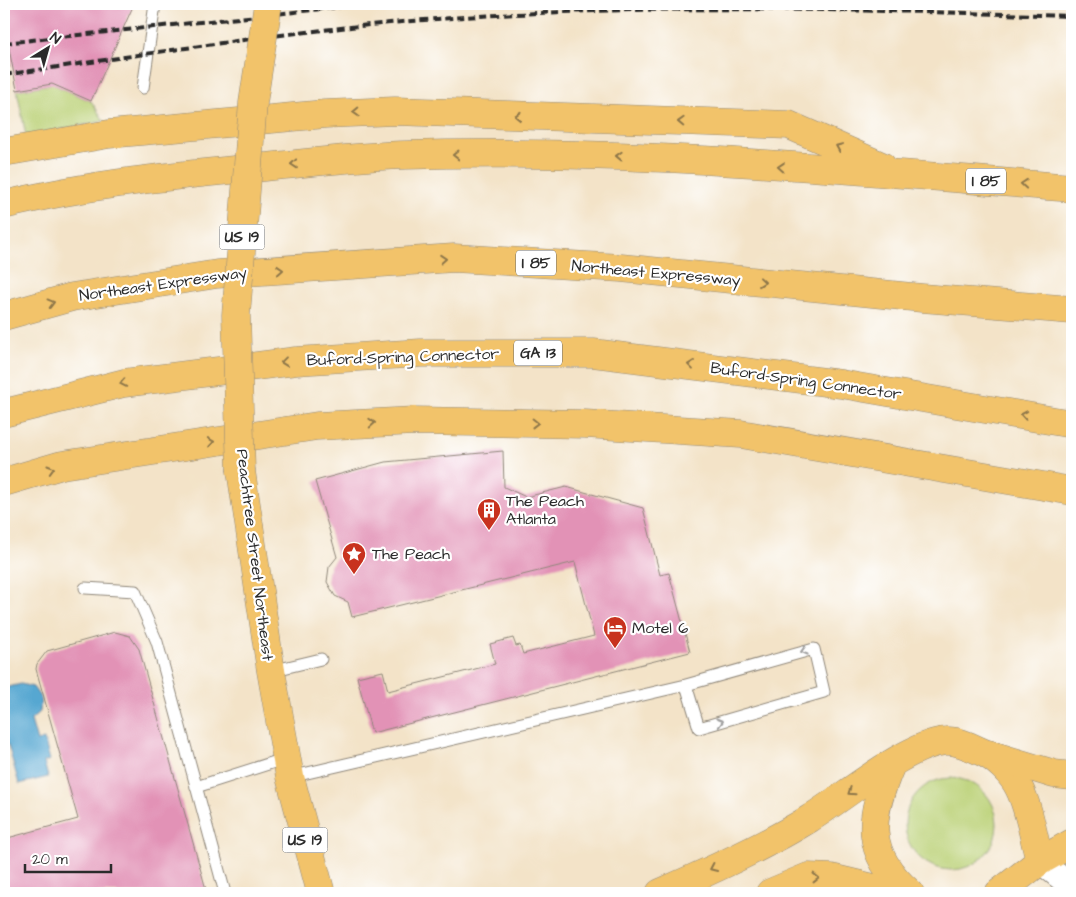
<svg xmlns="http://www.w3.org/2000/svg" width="1076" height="897" font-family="'Architects Daughter',sans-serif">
	<rect width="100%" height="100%" fill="#fff"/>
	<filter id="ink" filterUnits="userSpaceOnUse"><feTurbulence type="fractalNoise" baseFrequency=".02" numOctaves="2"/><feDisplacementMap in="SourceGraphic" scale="10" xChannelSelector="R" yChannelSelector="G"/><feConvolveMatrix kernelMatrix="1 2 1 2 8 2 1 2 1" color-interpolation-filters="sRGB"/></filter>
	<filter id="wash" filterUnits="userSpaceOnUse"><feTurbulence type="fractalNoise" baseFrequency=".0096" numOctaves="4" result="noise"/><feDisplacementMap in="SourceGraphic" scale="20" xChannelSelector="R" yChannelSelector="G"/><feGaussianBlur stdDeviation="1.12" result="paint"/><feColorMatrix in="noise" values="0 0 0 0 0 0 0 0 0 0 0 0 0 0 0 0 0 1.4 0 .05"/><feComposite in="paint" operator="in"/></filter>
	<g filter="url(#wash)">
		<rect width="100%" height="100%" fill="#f3e3c8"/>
		<g fill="#bad074" stroke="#727e50">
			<path d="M 52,84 L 91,101 L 104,121 L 26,136 L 17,90 Z"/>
			<circle cx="951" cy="824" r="46"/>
		</g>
		<path fill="#56a7d1" stroke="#40697e" d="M 21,684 L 33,687 L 41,698 L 40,712 L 31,720 L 37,741 L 44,739 L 50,760 L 44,762 L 48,777 L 19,784 L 4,731 L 4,688 Z"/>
		<g id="blocks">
			<g fill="#e292b6">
				<path d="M 4,4 L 134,4 L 91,101 L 52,84 L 17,90 L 7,38 L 4,39 Z"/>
				<path d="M 503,451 L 504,487 L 526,497 L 566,487 L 643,508 L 660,575 L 669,573 L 690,652 L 372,733 L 357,677 L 383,671 L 388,691 L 495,664 L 490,644 L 513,638 L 516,646 L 520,645 L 523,654 L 594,636 L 575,562 L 352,617 L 348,602 L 335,596 L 327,582 L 329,567 L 337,557 L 315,481 L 385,462 Z"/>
				<path d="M 115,632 L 130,636 L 139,649 L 207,893 L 4,893 L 4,839 L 78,819 L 36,669 L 37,664 L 47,651 Z"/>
			</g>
		</g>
	</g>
	<g filter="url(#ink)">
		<use href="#blocks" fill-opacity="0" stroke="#8f877a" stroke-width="1"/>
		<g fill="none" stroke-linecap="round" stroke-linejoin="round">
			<g stroke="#8f877a" stroke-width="13">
				<g id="service">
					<path d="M 143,88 L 155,4"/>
					<path d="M 85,588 L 135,591 L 157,642 L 225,893"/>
					<path d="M 271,671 L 321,659"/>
					<path d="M 290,777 L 686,685 L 814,649 L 824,692 L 699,728 L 686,685"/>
					<path d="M 196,787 L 287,758"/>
				</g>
			</g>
			<g stroke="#8f877a" stroke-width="26">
				<path id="minor" d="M 1040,861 L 1072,887"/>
			</g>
			<g stroke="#8f877a" stroke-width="29">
				<g id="primary">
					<path d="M 241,471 L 271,671 L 290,777 L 321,893"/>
					<path d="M 891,765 C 869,817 863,852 910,893"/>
					<path d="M 660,893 C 706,873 766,846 809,819 C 843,798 909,743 946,741 C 958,740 971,747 982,752 C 996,758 1012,774 1019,788 C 1030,810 1033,837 1040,861 L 999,893"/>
					<path d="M 770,893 L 808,877 L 832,878 L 895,893"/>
				</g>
			</g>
			<g stroke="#8f877a" stroke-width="29">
				<g id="motorway">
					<path d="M 4,152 L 109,134 L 325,114 L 395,111 L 789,125 L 882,166"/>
					<path d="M 4,205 C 89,184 178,175 265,167 C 311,163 358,156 405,155 C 626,148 852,170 1072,188"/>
					<path d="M 4,316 L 72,297 L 217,274 L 454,258 L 621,268 L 922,298 L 1072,310"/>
					<path d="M 4,413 L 124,383 L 296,361 L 421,353 L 593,353 L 841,384 L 1072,424"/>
					<path d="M 4,482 L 62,465 L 317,426 L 415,421 L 585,424 L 741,434 L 1072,491"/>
					<path d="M 988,754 L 1054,774 L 1072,776"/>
					<path d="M 1040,861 L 1072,843"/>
				</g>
			</g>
			<path stroke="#8f877a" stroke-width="3" stroke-dasharray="1 4" stroke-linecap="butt" d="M 4,67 L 12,66"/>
			<use href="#service" stroke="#fff" stroke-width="11"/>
			<use href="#minor" stroke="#fff" stroke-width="24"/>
			<use href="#primary" stroke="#f2c36a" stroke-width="28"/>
			<use href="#motorway" stroke="#f2c36a" stroke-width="28"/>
			<g stroke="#2b2b2b" stroke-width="4" stroke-dasharray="8 4" stroke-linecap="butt">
				<path d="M 4,43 L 369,4"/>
				<path d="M 4,75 C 147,54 292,30 437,19 C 648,3 861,10 1072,16"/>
			</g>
			<g stroke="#8f877a" stroke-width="29" stroke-linecap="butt">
				<path id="primary-bridge" d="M 241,471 L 236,315 L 253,103 L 268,4"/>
			</g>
			<use href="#primary-bridge" stroke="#f2c36a" stroke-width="28"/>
		</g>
		<defs><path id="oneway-chevron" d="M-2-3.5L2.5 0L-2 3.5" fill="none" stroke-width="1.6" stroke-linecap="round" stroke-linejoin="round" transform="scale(1.25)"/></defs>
		<g stroke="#8e774a">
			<use href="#oneway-chevron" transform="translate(356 112) rotate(178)"/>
			<use href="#oneway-chevron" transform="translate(518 116) rotate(-178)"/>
			<use href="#oneway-chevron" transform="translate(681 122) rotate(-178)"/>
			<use href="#oneway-chevron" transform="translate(839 147) rotate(-157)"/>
			<use href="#oneway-chevron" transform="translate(456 155) rotate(-180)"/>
			<use href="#oneway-chevron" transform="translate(619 156) rotate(-178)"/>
			<use href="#oneway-chevron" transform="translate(294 164) rotate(175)"/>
			<use href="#oneway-chevron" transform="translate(781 167) rotate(-176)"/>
			<use href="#oneway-chevron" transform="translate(1024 184) rotate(-175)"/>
			<use href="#oneway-chevron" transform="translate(443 259) rotate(-4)"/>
			<use href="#oneway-chevron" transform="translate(280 270) rotate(-4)"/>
			<use href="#oneway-chevron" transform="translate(762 282) rotate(6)"/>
			<use href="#oneway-chevron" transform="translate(51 303) rotate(-15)"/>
			<use href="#oneway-chevron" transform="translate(284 362) rotate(173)"/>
			<use href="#oneway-chevron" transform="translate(691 365) rotate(-173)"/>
			<use href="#oneway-chevron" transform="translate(123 383) rotate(169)"/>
			<use href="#oneway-chevron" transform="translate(1024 415) rotate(-170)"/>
			<use href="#oneway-chevron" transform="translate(372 423) rotate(-3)"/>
			<use href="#oneway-chevron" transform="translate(535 423) rotate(1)"/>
			<use href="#oneway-chevron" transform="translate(211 442) rotate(-9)"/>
			<use href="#oneway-chevron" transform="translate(51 469) rotate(-16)"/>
			<use href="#oneway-chevron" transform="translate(851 792) rotate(146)"/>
			<use href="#oneway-chevron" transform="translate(713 868) rotate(155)"/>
			<use href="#oneway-chevron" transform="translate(816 878)"/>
		</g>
		<g stroke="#a0a0a0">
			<use href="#oneway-chevron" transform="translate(804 651) rotate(164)"/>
			<use href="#oneway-chevron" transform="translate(720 722) rotate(-16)"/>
		</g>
	</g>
	<defs>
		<g id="building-pin" transform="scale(1.25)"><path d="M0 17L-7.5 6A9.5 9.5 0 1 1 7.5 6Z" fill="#c8321e" stroke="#fff"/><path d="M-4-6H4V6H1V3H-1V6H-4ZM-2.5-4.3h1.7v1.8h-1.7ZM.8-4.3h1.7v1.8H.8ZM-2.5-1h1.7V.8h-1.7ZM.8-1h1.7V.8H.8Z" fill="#fff"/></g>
		<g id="sight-pin" transform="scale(1.25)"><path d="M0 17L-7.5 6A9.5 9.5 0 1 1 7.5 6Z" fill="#c8321e" stroke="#fff"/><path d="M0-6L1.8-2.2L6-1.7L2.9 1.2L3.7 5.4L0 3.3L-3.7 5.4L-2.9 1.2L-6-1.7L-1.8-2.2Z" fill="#fff"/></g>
		<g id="hotel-pin" transform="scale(1.25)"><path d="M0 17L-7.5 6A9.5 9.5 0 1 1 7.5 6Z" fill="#c8321e" stroke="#fff"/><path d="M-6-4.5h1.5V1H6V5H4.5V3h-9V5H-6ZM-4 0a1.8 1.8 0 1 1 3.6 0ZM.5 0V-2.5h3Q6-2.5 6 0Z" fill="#fff"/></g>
	</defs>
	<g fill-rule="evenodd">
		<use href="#building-pin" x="489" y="510"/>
		<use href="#sight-pin" x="354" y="554"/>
		<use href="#hotel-pin" x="615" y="628"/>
	</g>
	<g text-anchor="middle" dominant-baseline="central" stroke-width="4.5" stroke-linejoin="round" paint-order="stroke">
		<g fill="#fff" stroke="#6b6b6b" stroke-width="1">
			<rect x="966" y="168.5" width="40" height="25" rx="4"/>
			<rect x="219.5" y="224.5" width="45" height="25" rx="4"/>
			<rect x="516" y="250.5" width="40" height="25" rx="4"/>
			<rect x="514" y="340.5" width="48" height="25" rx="4"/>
			<rect x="282.5" y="827.5" width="45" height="25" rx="4"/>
		</g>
		<g font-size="15" font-weight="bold" fill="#2b2b2b">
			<text x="986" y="181">I 85</text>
			<text x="242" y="237">US 19</text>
			<text x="536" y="263">I 85</text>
			<text x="538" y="353">GA 13</text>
			<text x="305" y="840">US 19</text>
		</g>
		<g font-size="16" fill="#2b2b2b" stroke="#fff">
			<text transform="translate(656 273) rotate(5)">Northeast Expressway</text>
			<text transform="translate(163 284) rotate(-8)">Northeast Expressway</text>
			<text transform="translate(403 357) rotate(-2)">Buford-Spring Connector</text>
			<text transform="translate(806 381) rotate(8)">Buford-Spring Connector</text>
			<text transform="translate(255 555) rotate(83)">Peachtree Street Northeast</text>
		</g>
		<g font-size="16" fill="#2b2b2b" stroke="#fff" text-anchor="start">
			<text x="506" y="501">The Peach<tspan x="506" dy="18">Atlanta</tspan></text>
			<text x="372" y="554">The Peach</text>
			<text x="632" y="628">Motel 6</text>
		</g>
	</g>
	<rect width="1076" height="897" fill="none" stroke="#fff" stroke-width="20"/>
	<g transform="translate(48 48) rotate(37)" stroke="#ffffff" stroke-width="4" paint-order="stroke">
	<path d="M0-4L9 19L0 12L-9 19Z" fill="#2b2b2b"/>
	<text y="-8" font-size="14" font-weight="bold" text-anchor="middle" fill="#2b2b2b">N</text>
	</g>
	<path d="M25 864v8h86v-8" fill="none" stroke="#2b2b2b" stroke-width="2.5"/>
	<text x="32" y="864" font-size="15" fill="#2b2b2b" stroke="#ffffff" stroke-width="4" paint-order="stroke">20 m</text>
</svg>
